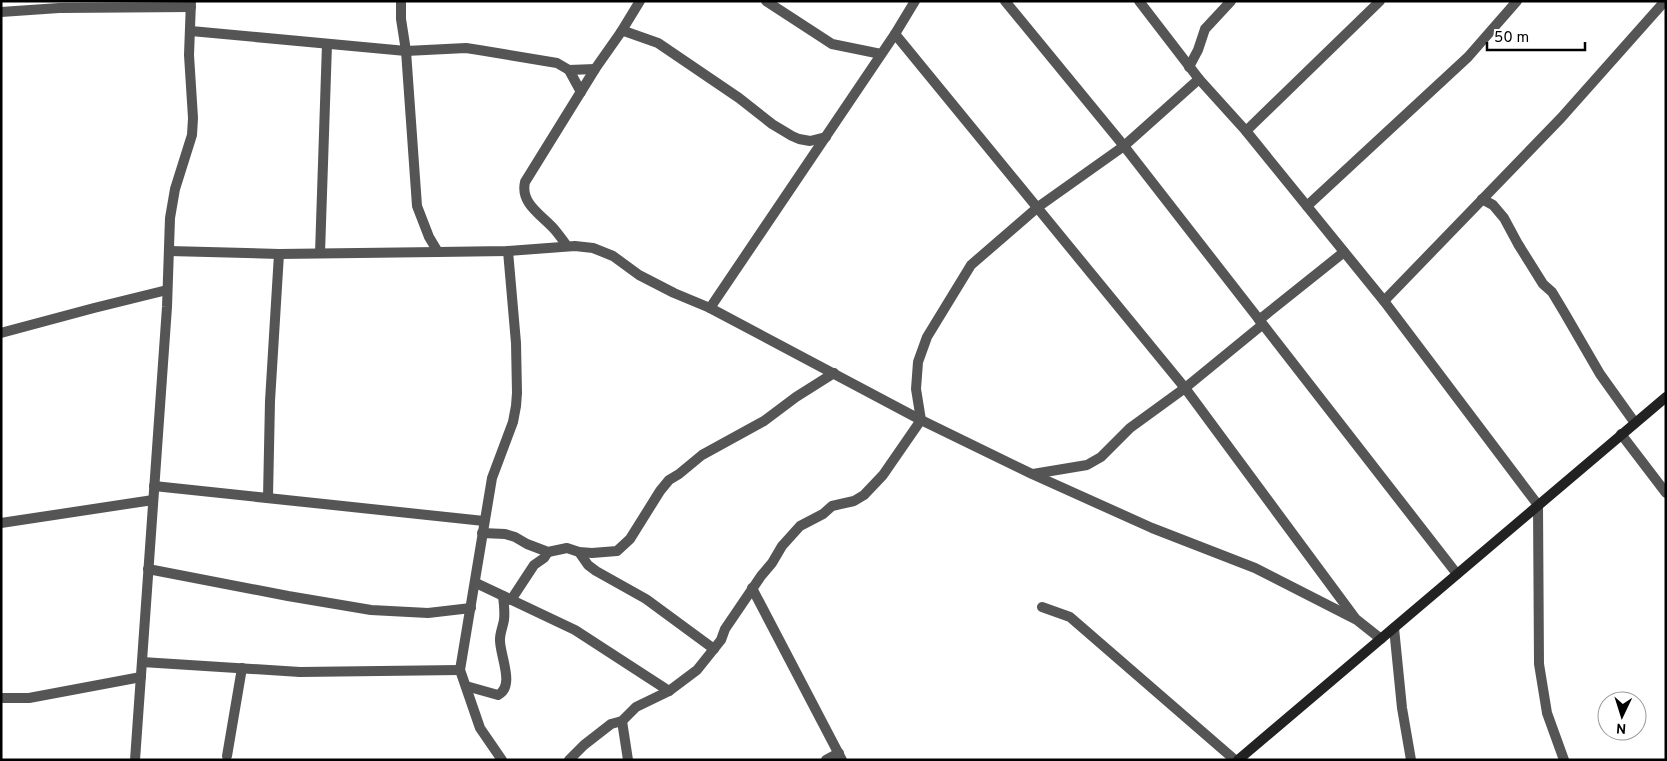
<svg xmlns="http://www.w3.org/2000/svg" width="1667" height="761" font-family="Overpass,sans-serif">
	<rect width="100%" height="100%" fill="#fff"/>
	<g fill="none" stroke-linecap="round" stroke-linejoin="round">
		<g stroke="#555" stroke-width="10">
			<path d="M 401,1 L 401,19 L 406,51 L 417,206 L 429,237 L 438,252"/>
			<path d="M 766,1 L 832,44 L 881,54"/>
			<path d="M 1005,1 L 1124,146 L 1457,574"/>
			<path d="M 1139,1 L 1199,79 L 1246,131 L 1384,301 L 1538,505 L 1539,664 L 1547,713 L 1564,760"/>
			<path d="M 1,12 L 59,8 L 191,7"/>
			<path d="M 191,31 L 406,51 L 466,48 L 479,50 L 557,63 L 569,70 L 581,92"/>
			<path d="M 621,32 L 640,1"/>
			<path d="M 895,34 L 1185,388 L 1355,618"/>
			<path d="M 1189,67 L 1198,50 L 1205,29 L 1231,1"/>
			<path d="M 569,70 L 595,69"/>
			<path d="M 1246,131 L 1380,1"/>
			<path d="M 1482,199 L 1493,205 L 1504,218 L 1518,244 L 1543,284 L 1552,292 L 1564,312 L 1600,374 L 1635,423"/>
			<path d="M 1307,206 L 1468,57 L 1517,1"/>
			<path d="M 567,246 C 563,240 559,235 555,230 C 542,215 520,204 525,182 L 595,69 L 621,32 L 624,31 L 658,43 L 739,98 L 772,124 L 792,136 L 799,139 L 810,141 L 826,137"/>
			<path d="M 169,251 L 279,254 L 438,252 L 508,251 L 575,246 L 593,248 L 613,256 L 639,275 L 674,293 L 710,308 L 921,420 L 1032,474 L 1152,528 L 1255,568 L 1357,620 L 1381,639"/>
			<path d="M 320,253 L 327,44"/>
			<path d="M 1384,301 L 1561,118 L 1665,1"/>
			<path d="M 710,308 L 895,34 L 915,1"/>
			<path d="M 1259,320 L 1344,252"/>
			<path d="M 1,333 L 94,308 L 167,290"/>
			<path d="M 1621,434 L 1666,493"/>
			<path d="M 1033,474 L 1087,465 L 1101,457 L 1130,428 L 1185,388 L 1262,325"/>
			<path d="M 154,486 L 484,521"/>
			<path d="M 268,497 L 270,401 L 279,254"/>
			<path d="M 1,523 L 153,500"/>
			<path d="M 482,533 L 505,534 L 515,537 L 527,544 L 548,552 L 567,548 L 579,552 L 592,553 L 617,551 L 630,539 L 660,491 L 669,480 L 679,474 L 702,455 L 764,421 L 796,397 L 834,373"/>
			<path d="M 579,552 L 588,565 L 596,571 L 646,599 L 714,649"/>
			<path d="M 148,569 L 288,596 L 371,610 L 428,613 L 471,608"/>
			<path d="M 476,583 L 575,630 L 669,691"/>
			<path d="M 752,588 L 842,760"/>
			<path d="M 511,600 L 534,565 L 544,558 L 548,552"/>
			<path d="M 1042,607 L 1070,617 L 1235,760"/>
			<path d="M 1394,628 L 1402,708 L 1411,760"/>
			<path d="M 142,662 L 300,672 L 460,670"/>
			<path d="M 466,686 L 498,695 C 516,686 499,654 500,639 C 500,633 503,626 504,620 C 505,612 504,604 503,596"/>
			<path d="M 1,698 L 29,698 L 141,677"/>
			<path d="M 622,721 L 628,760"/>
			<path d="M 227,756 L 242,668"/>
			<path d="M 135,760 L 167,307 L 170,218 L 175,189 L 192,135 L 193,118 L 189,55 L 191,1"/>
			<path d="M 502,760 L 480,728 L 460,670 L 492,478 L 513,422 L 516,406 L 517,393 L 516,343 L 508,251"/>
			<path d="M 569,760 L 584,745 L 611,724 L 622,721 L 636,707 L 669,691 L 697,670 L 721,640 L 725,629 L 761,576 L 772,563 L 782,546 L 800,526 L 823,514 L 832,506 L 854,501 L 864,495 L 883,475 L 921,420 L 916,389 L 918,362 L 927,337 L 971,265 L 1038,207 L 1124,146 L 1199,79"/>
			<path d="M 826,760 L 839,753"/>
		</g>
		<path stroke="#222" stroke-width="10" d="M 1238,760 L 1666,397"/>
	</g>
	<rect width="1667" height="761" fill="none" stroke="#000000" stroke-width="5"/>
	<g transform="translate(1622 716) rotate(184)"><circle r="24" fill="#ffffff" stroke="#999999"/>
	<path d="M0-4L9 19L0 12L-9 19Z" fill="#000000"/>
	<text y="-8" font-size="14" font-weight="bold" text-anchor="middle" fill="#000000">N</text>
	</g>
	<path d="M1487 42v8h98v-8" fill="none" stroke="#000000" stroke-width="2.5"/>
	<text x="1494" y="42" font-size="15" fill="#000000" stroke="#ffffff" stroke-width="4" paint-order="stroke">50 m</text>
</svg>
